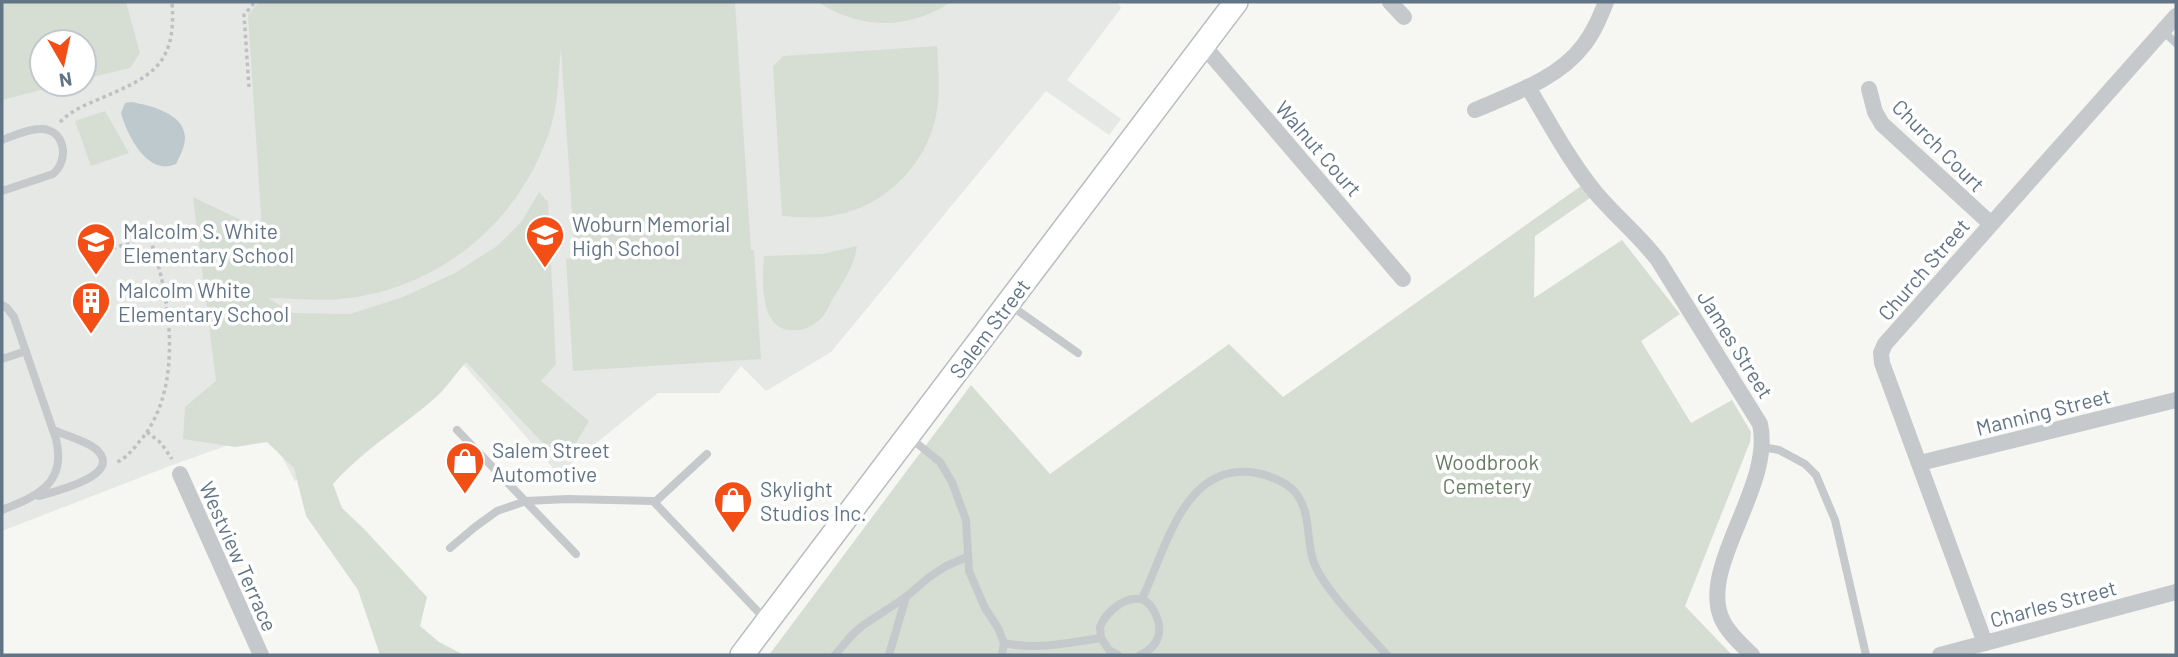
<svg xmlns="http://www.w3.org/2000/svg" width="2178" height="657" font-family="Barlow,sans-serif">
	<rect width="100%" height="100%" fill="#f6f6f2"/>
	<path fill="#e6e8e5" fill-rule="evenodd" d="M 2,2 L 1117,2 L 1121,8 L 1067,80 L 1121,119 L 1109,135 L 1046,91 L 831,352 L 766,391 L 741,366 L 719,393 L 658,393 L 558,474 L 464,365 L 382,436 L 295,481 L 268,431 L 175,464 L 2,531 ZM 42,42 L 84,42 L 84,84 L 42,84 Z"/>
	<g fill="#d6ded3">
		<path d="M 2,2 L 126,2 L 140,53 L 130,68 L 84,79 L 84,42 L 42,42 L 42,84 L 65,84 L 2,100 Z"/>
		<path d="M 259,2 L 735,2 L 751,250 L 754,250 L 761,359 L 573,371 L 566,259 L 575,258 L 561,49 C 558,73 559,98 552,123 C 525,216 445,286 349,298 C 322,302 295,298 268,298 L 293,313 L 350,314 L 403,297 L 455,273 L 497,246 L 522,221 L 539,192 L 548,202 L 556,364 L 541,381 L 589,421 L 576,443 L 560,461 L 466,362 C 455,374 446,389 434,399 C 400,428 362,451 333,484 L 342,508 L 365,530 L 427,597 L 420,626 L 439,642 L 464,655 L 380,655 L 358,590 L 306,516 L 294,468 L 267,442 L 235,447 L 183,439 L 185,407 L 216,381 L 193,197 L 262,230 L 248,15 Z"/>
		<path d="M 818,2 L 951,2 C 909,30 860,30 818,2 Z"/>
		<path d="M 937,46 C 938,69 941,93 936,116 C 926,165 885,206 836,215 C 818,219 800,217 782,216 L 773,66 L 783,56 Z"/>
		<path d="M 105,111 L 129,153 L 91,166 L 75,121 Z"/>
		<path d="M 1581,186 L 1590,198 L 1535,236 L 1534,298 L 1622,240 L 1680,314 L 1641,341 L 1691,423 L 1732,400 L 1751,432 L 1750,442 L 1685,606 L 1732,655 L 769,655 L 971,385 L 1050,474 L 1229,344 L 1283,397 Z"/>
		<path d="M 857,246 C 854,266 845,279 835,295 C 831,301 828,309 824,315 C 818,323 807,330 796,330 C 759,334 762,280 764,256 L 822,254 Z"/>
	</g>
	<path fill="#bec9ce" d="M 131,102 C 149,105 184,113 185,137 C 185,147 180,156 176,164 C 148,177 127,135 121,113 L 125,103 Z"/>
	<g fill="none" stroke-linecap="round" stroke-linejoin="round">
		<g stroke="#b7bcc1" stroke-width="26">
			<path id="secondary" d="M 742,655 L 1236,2"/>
		</g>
		<g stroke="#bec1c3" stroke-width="3.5" stroke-dasharray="3.5 3.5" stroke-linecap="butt">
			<path d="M 249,87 L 244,15 L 255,2"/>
			<path d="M 60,122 C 70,112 84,105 97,100 C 150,77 177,67 172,2"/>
			<path d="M 106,251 L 149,236 C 171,296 185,390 139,442 C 132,451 125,459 115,463"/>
			<path d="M 147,432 L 161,443 L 172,459"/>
		</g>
		<g stroke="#c5c9cc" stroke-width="8">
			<path d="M 2163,31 L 2176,43"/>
			<path d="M 2,140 C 13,136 27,129 40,129 C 65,128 70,160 53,174 L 2,191"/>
			<path d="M 2,305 L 7,308 L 14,317 L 56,439 C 67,484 37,496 2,510"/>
			<path d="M 1010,305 L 1078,353"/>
			<path d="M 2,359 L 26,351"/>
			<path d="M 457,430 L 576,554"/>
			<path d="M 909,437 L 940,462 L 952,482 L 966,520 L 969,571 L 985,608 L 998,628 L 1004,643 C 1036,650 1069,643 1101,638 L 1109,650 L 1118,655"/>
			<path d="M 1762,447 L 1779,450 L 1805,464 L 1816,475 L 1835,520 L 1866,655"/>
			<path d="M 39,496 C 53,492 122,476 98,451 C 90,442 64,435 53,430"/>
			<path d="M 655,502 L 707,454"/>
			<path d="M 450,548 L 475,527 L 497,511 L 526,501 L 568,499 L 653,501 L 765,619"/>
			<path d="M 1142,599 C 1166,549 1184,460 1257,473 C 1271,476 1290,483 1298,496 C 1311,515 1306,542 1314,563 C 1325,591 1366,631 1387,655"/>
			<path d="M 1101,638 L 1100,627 C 1106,612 1126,594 1143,600 C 1149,602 1151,606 1154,611 C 1164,630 1160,646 1140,655"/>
			<path d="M 835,655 L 851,636 L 862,626 L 906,597 L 928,578 L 946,566 L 967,557"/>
			<path d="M 889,655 L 906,597"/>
			<path d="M 1002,655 L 1004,643"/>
		</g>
		<g stroke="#c5c9cc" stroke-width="16">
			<path d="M 1390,2 L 1404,17"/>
			<path d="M 1203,45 L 1403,279"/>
			<path d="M 1528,87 C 1549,122 1569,160 1595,192 C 1615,216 1639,235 1658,260 L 1760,424 C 1774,485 1700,565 1721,617 C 1727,632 1741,644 1752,655"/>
			<path d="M 1869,89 L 1875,112 L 1882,124 L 1991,224"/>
			<path d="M 1475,110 C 1512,94 1558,79 1583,46 C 1594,32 1600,17 1606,2"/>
			<path d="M 1920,463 L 2176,400"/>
			<path d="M 180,474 L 261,655"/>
			<path d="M 1985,643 L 1882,363 L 1881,353 L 1885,344 L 2176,16"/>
			<path d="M 1940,655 L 2176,592"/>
		</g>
		<use href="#secondary" stroke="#fff" stroke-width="23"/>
	</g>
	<defs>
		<g id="school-pin" transform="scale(2.0125)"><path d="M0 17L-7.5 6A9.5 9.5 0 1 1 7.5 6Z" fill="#f24e16" stroke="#fff"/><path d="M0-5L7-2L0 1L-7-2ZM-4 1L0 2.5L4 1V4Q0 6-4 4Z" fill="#fff"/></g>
		<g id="building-pin" transform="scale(2.0125)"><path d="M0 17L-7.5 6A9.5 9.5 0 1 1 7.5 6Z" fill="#f24e16" stroke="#fff"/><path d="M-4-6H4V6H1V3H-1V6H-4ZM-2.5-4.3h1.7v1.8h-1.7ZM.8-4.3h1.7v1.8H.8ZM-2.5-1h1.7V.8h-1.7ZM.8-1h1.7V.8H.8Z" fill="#fff"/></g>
		<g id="shop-pin" transform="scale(2.0125)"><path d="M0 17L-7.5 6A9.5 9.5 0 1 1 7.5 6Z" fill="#f24e16" stroke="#fff"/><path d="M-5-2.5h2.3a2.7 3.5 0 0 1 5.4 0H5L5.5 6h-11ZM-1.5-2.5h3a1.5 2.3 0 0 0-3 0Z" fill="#fff"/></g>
	</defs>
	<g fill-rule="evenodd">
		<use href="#school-pin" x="545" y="235"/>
		<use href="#school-pin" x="96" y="242"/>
		<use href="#building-pin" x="91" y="301"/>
		<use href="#shop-pin" x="465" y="461"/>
		<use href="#shop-pin" x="733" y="500"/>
	</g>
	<g text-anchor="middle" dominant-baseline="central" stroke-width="7" stroke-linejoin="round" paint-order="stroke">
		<g font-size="21" fill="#627586" stroke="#fff">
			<text transform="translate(1939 145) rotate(45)">Church Court</text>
			<text transform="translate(1319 148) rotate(49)">Walnut Court</text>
			<text transform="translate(1923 269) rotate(-49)">Church Street</text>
			<text transform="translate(989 328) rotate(-53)">Salem Street</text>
			<text transform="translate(1736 344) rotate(58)">James Street</text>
			<text transform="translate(2043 411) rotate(-14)">Manning Street</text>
			<text transform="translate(239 556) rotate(66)">Westview Terrace</text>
			<text transform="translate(2053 603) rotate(-15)">Charles Street</text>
		</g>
		<g font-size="21" fill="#627586" stroke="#fff" text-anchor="start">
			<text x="572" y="223">Woburn Memorial<tspan x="572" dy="24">High School</tspan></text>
			<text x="123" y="230">Malcolm S. White<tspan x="123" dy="24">Elementary School</tspan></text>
			<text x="118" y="289">Malcolm White<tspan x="118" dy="24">Elementary School</tspan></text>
			<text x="492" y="449">Salem Street<tspan x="492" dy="24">Automotive</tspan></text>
			<text x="760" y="488">Skylight<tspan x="760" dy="24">Studios Inc.</tspan></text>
		</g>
		<g font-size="21" fill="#667c62" stroke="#fff">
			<text x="1487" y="461">Woodbrook<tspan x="1487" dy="24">Cemetery</tspan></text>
		</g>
	</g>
	<rect width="2178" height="657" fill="none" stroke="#627586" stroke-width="7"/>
	<g transform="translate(63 63) rotate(171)"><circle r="33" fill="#ffffff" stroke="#c0c8cf" stroke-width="2"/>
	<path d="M0-5L12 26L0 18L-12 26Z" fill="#f24e16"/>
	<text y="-10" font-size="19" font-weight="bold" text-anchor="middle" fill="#627586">N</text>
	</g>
</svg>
